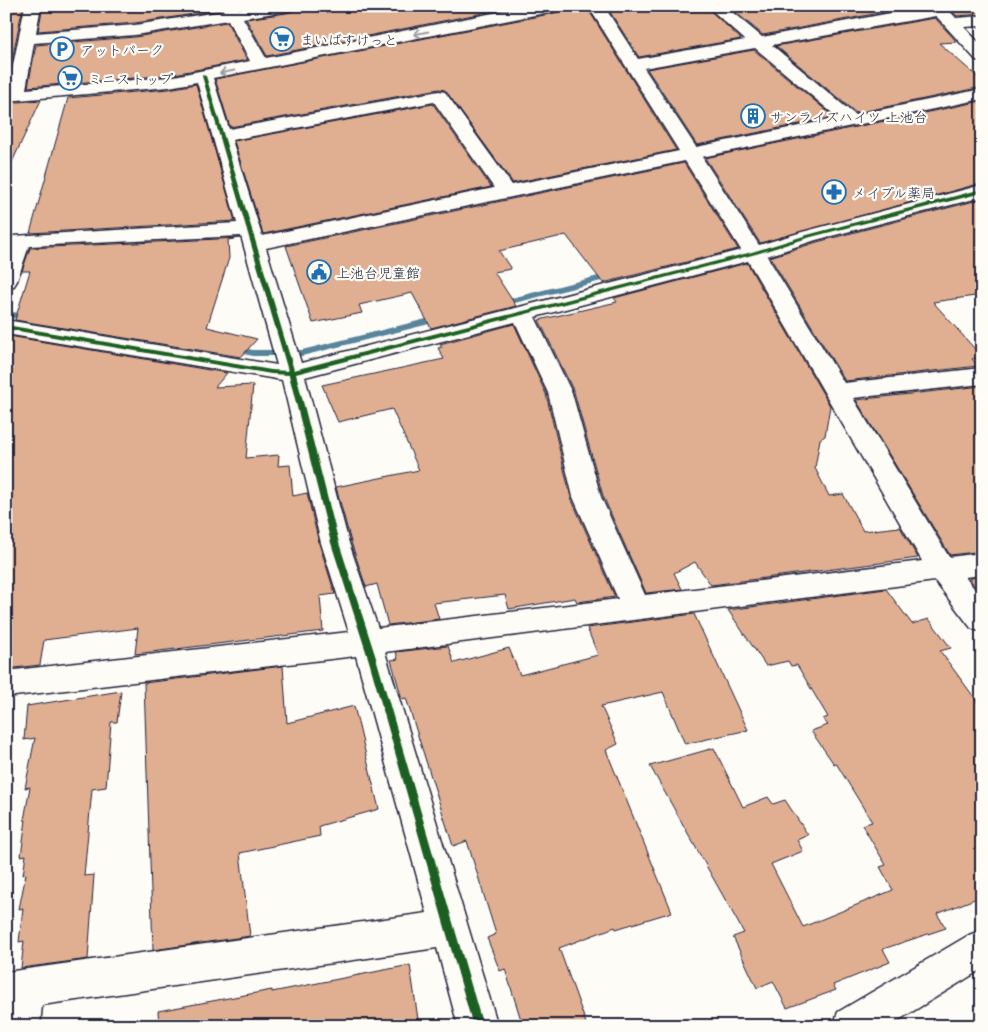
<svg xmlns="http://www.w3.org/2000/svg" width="988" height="1032" font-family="'Playpen Sans','Klee One',sans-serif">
	<rect width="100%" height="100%" fill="#fdfcf7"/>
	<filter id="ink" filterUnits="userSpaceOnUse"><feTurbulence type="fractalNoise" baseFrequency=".02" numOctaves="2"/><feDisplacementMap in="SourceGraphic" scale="10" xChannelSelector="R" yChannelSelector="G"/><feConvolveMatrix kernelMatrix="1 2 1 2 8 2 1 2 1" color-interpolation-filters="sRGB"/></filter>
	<g filter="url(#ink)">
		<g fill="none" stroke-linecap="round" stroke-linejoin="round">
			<g fill="#58849c" fill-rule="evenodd">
				<path d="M 614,272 L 618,275 L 617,277 L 499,307 L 494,304 L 496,302 Z"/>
				<path d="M 6,311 L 32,315 L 37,318 L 32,321 L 6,317 Z"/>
				<path d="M 442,315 L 447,318 L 445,320 L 302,356 L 253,356 L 230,351 L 228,349 L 233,346 L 253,350 L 302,350 Z"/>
			</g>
		</g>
		<g fill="#e0af92" stroke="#22223b">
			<path d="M 6,6 L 23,6 L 6,89 Z"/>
			<path d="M 43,6 L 219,6 L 221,10 L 135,23 L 38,31 Z"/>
			<path d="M 296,6 L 518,6 L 267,56 L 246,19 L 287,13 L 293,11 Z"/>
			<path d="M 565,6 L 586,6 L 676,150 L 513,183 L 445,90 L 439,89 L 230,127 L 215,79 L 555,13 L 562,11 Z"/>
			<path d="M 606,6 L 705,6 L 741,39 L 639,57 Z"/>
			<path d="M 728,6 L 916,6 L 763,35 Z"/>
			<path d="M 948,6 L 982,6 L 982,14 L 957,16 Z"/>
			<path d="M 935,18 L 957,42 L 939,43 L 982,81 L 982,87 L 856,113 L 776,46 Z"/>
			<path d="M 227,22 L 247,60 L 169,75 L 28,87 L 36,45 L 135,37 Z"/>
			<path d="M 754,50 L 834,117 L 697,145 L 647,69 Z"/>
			<path d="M 196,84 L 235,221 L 30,233 L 68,98 L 169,89 Z"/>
			<path d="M 41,100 L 6,175 L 6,103 Z"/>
			<path d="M 982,101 L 982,183 L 760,243 L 705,158 Z"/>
			<path d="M 433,104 L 491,187 L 263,234 L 234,141 Z"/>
			<path d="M 684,163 L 738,249 L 603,283 L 566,235 L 499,251 L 511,269 L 494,272 L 516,306 L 431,328 L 412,293 L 359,305 L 362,313 L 313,323 L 286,246 Z"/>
			<path d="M 982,199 L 982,295 L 933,302 L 982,357 L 972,359 L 978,366 L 845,381 L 770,257 L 817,242 Z"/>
			<path d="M 240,238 L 228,240 L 229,258 L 207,327 L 257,339 L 241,357 L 15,320 L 30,271 L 22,271 L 30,248 Z"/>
			<path d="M 747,263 L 830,406 L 825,436 L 820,439 L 815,468 L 829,496 L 843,494 L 863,531 L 900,527 L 918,558 L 711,585 L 695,562 L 674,573 L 682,589 L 646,593 L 603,496 L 574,392 L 539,320 L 617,302 L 614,298 Z"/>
			<path d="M 514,324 L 546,394 L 571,498 L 615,597 L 577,602 L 575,598 L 509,609 L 505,595 L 434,603 L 439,619 L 388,625 L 377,584 L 366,587 L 351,542 L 336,487 L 419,470 L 392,409 L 338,422 L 322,385 L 444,359 L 438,348 L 442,347 L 440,344 Z"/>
			<path d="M 9,336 L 227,373 L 215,387 L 253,385 L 246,458 L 279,455 L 278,466 L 290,465 L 293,496 L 307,493 L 319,543 L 335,594 L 320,596 L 323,631 L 135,654 L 138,628 L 44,640 L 40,665 L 6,669 L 6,347 Z"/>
			<path d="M 982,386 L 982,551 L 950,555 L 856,400 Z"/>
			<path d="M 982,577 L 982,595 L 969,578 Z"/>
			<path d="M 886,589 L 912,624 L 929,619 L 951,648 L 940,651 L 982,708 L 982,896 L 937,914 L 946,928 L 883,949 L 890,962 L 833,985 L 836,990 L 787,1008 L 773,981 L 757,988 L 733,937 L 744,933 L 650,766 L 714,748 L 743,807 L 768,797 L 773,804 L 785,800 L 808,835 L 797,840 L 803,851 L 771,864 L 803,927 L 893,890 L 880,867 L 886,865 L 862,825 L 872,822 L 836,763 L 834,764 L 811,731 L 828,725 L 823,719 L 828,717 L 797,665 L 791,666 L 788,661 L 766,666 L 728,610 Z"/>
			<path d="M 694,614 L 748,730 L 685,744 L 663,692 L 601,706 L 618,744 L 606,750 L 672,912 L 616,929 L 615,927 L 559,948 L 587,1026 L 523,1026 L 505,969 L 500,971 L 487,938 L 496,934 L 467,841 L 453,846 L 406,698 L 402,699 L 391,660 L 398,659 L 396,652 L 448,646 L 454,663 L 509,648 L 520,675 L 598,655 L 587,628 Z"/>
			<path d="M 283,666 L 287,723 L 354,706 L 379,809 L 319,826 L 320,836 L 240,853 L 250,936 L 153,950 L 144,683 Z"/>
			<path d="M 121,691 L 117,722 L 111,722 L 106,787 L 92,789 L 84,876 L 94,875 L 88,959 L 21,968 L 24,941 L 19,942 L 23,908 L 19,909 L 26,874 L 23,875 L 26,855 L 21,856 L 26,820 L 24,820 L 30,787 L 25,788 L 35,738 L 24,740 L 27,706 Z"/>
			<path d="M 410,965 L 419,1026 L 159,1026 L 158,1011 L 272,990 L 272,992 Z"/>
		</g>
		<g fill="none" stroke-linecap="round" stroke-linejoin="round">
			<g stroke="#22223b" stroke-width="3">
				<g id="minor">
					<path d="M 25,6 L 41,6 L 36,33 L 135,25 L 224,11 L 221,6 L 237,6 L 238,9 L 254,6 L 294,6 L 292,9 L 286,11 L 243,18 L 266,58 L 529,6 L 563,6 L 561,9 L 555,11 L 213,78 L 229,129 L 439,91 L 445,92 L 512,185 L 679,151 L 588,6 L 604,6 L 638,59 L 745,40 L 707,6 L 725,6 L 762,37 L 928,6 L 945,6 L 956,18 L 982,16 L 982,26 L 964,27 L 982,46 L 982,61 L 976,60 L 936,16 L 772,45 L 855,115 L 982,89 L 982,99 L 702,157 L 759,245 L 802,232 L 982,185 L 982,197 L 816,240 L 767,256 L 844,383 L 982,368 L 982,384 L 853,398 L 949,557 L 982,553 L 982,575 L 965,577 L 982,598 L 982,632 L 971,628 L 935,581 L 385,652 L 498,1026 L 458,1026 L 437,948 L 42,1005 L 40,1026 L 6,1026 L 6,972 L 427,913 L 356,656 L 6,697 L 6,671 L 349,632 L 321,543 L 282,380 L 6,334 L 6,320 L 277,365 L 241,236 L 29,246 L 17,281 L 14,286 L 6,288 L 6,249 L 13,236 L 237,223 L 197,82 L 169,87 L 6,101 L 6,91 L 8,90 ZM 228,20 L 250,61 L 169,77 L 26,89 L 34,43 L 135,35 ZM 755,48 L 838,118 L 696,147 L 644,68 ZM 434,102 L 494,188 L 262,236 L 232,140 ZM 685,161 L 741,250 L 301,363 L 266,248 ZM 748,261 L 922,561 L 645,595 L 601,497 L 572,393 L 535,317 ZM 515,322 L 548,393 L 573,497 L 618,599 L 378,628 L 349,543 L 305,377 Z"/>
					<path d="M 982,930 L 982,969 L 889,1026 L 833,1026 L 838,1012 L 969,935 Z"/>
				</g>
			</g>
			<use href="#minor" fill="#fdfcf7" fill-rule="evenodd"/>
			<g stroke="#fdfcf7" stroke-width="3">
				<path id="cycleway" d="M 202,75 L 206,76 L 294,370 L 752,252 L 807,235 L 982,189 L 982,193 L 811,237 L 756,254 L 296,374 L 339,543 L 377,661 L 483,1026 L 473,1026 L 369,661 L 331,543 L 289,375 L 271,374 L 6,329 L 6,325 L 271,370 L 288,371 L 202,76 Z"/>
			</g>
			<use href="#cycleway" fill="#1b5e20" fill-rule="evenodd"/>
		</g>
		<defs><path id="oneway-shaft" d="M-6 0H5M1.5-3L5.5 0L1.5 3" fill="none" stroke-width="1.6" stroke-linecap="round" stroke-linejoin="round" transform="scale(1.25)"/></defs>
		<g stroke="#9a9aa2">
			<use href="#oneway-shaft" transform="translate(421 33) rotate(169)"/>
			<use href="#oneway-shaft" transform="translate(227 72) rotate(169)"/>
		</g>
	</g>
	<defs>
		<g id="supermarket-ring" transform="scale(1.25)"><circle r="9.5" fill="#fdfcf7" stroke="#1f6fb2" stroke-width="1.5"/><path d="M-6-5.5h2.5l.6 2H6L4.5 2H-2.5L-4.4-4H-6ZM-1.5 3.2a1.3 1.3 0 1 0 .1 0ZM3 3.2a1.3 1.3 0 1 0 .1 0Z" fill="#1f6fb2"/></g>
		<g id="parking-ring" transform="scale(1.25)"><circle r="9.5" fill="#fdfcf7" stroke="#1f6fb2" stroke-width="1.5"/><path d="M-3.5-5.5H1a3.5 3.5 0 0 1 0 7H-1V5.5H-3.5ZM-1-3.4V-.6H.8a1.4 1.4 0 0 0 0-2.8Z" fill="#1f6fb2"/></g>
		<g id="building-ring" transform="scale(1.25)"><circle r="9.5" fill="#fdfcf7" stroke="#1f6fb2" stroke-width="1.5"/><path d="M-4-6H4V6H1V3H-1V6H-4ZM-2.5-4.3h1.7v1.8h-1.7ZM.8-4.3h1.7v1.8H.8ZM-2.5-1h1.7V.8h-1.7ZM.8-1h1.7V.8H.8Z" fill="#1f6fb2"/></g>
		<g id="pharmacy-ring" transform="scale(1.25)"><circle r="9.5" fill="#fdfcf7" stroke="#1f6fb2" stroke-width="1.5"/><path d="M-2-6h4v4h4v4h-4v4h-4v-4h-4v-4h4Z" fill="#1f6fb2"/></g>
		<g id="civic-ring" transform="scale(1.25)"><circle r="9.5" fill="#fdfcf7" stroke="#1f6fb2" stroke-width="1.5"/><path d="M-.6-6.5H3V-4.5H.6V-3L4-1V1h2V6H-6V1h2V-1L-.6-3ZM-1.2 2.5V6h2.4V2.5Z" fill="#1f6fb2"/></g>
	</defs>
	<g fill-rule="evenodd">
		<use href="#supermarket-ring" x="282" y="39"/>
		<use href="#parking-ring" x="62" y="49"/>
		<use href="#supermarket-ring" x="70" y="78"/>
		<use href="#building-ring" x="753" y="116"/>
		<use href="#pharmacy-ring" x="834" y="192"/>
		<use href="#civic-ring" x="319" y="272"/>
	</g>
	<g text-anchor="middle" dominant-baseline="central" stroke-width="4.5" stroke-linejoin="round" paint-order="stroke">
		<g font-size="14" fill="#22223b" stroke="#fdfcf7" text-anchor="start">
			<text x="300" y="39">まいばすけっと</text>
			<text x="80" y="49">アットパーク</text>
			<text x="88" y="78">ミニストップ</text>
			<text x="770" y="116">サンライズハイツ 上池台</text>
			<text x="852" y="192">メイプル薬局</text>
			<text x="336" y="272">上池台児童館</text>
		</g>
	</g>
	<rect width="988" height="1032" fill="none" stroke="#fdfcf7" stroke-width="25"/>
	<rect x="12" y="12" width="963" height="1007" fill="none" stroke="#22223b" stroke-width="2" filter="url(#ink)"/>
</svg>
